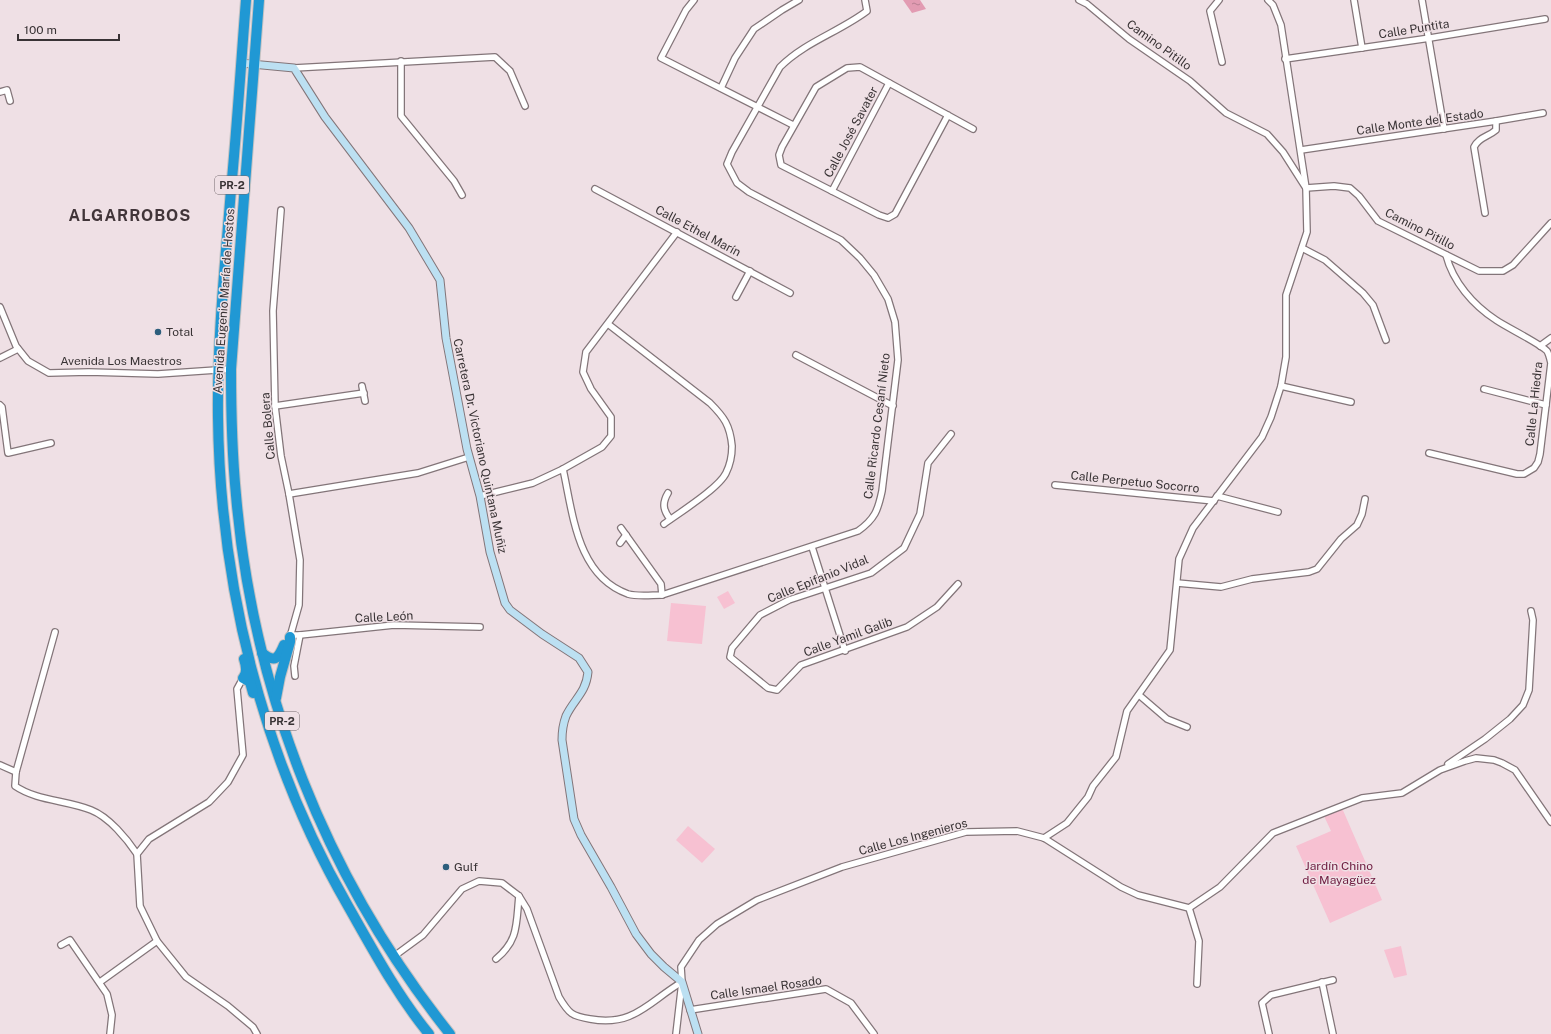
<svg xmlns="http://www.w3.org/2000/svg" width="1551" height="1034" font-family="'Public Sans',sans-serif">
	<defs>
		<pattern id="water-ripples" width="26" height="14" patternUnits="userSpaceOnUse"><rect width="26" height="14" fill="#e29bb2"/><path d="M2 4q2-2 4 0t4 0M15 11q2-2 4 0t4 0" fill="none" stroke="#b87f92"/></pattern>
	</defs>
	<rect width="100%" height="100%" fill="#efe0e5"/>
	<g fill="#f7c1d2">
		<path d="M 728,591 L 735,603 L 724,609 L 717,597 Z"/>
		<path d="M 671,603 L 706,606 L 702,644 L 667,641 Z"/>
		<path d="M 1342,808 L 1382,900 L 1330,923 L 1296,846 L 1331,831 L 1324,816 Z"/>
		<path d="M 688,826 L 715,849 L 702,863 L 676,840 Z"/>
		<path d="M 1401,946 L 1407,975 L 1394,978 L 1384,950 Z"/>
	</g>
	<path fill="url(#water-ripples)" d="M 903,0 L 920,0 L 926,9 L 912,13 Z"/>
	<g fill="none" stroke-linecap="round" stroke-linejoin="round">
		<g stroke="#837579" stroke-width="8">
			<g id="street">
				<path d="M 694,0 L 686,10 L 661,58 L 793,125"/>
				<path d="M 1079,0 L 1087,4 L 1129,39 L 1190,81 L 1226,113 L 1267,134 L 1283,152 L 1306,188 L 1334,186 L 1350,188 L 1359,196 L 1378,221 L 1479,271 L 1503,271 L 1513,265 L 1551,223"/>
				<path d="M 1219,0 L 1210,11 L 1222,62"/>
				<path d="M 1354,0 L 1362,48"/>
				<path d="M 1422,0 L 1444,129"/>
				<path d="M 1285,59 L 1430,38 L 1545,19"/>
				<path d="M 401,61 L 401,116 L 454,181 L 462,195"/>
				<path d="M 294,68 L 495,57 L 510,71 L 525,106"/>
				<path d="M 721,88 L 735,58 L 754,29 L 782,10 L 799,0"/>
				<path d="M 0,92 L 7,90 L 10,101"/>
				<path d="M 948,115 L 895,214 L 888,218 L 879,215 L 781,165 L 779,155 L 782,147 L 816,87 L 847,68 L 860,67 L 973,129"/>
				<path d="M 1301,150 L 1496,121 L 1543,113"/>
				<path d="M 595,189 L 790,293"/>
				<path d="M 832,191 L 889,83"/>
				<path d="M 281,210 L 273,311 L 275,406 L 281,456 L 289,494 L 300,560 L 299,605 L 290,637"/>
				<path d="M 1485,213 L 1474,147 C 1479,137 1488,137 1496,130 L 1496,121"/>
				<path d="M 1302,248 L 1325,260 L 1363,293 L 1373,305 L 1386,340"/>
				<path d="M 736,297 L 750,271"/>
				<path d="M 0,307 L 16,346 L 28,361 L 49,373 L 89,372 L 158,374 L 231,369"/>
				<path d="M 608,324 L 710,403 C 724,417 730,425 732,446 C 732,454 730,465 726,473 C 719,488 679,513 664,524"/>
				<path d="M 1540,346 L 1551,338"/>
				<path d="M 796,355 L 893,406"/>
				<path d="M 0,358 L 18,349"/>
				<path d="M 362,386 L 365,401"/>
				<path d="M 1281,386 L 1351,402"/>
				<path d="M 1484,389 L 1546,405"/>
				<path d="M 0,405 L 2,407 L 8,453 L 51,443"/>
				<path d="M 275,406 L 364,393"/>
				<path d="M 951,434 L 928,463 L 920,514 L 904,548 L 871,573 L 789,600 L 760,615 L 732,648 L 730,657 L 768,688 L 777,690 L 801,665 L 907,627 L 937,607 L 958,584"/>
				<path d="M 1429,453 L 1517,474 L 1524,474 L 1534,468 L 1538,462 L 1540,454 L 1551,363 C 1550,359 1549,354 1547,351 C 1541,344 1506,327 1496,320 C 1473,305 1453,282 1446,255"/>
				<path d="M 563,469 C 573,514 577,576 628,594 C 638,597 652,595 662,595 L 858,531 C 875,519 878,510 882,491 L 898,360 L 895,322 L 888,299 L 874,275 L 860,258 L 841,240 L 749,192 L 737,183 L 727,164 L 732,152 L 780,67 C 805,42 839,32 867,11 L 865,0"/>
				<path d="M 1055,485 L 1214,501"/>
				<path d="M 668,493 C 662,503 663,510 670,519"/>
				<path d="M 289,494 L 418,473 L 469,457"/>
				<path d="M 480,496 L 533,483 L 563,469 L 602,447 L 611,436 L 611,417 L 591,389 L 583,372 L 586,352 L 677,232"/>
				<path d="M 1217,496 L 1278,512"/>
				<path d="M 621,528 L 661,584 L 662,595"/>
				<path d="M 620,543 L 626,535"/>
				<path d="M 812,547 L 845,651"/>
				<path d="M 1177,583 L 1221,587 L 1252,579 L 1309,572 L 1317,569 L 1341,539 L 1357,525 L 1362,514 L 1365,499"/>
				<path d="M 55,632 L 16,772 L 15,786 C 37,801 66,800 91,810 C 109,817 127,839 137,854"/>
				<path d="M 290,635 L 300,635 L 394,625 L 480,627"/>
				<path d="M 295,676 L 294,666 L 300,635"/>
				<path d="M 243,678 L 237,689 L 243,755 L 228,782 L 209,802 L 149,839 L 137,854 L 140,906 L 157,941 L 186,977 L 228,1006 L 253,1027 L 257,1034"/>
				<path d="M 1139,695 L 1167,719 L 1187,727"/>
				<path d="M 1448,764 L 1485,739 L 1510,719 L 1523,705 L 1529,690 L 1533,620 L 1531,611"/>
				<path d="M 0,765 L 16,772"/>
				<path d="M 1044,838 L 1067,823 L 1088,797 L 1093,786 L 1116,757 L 1127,711 L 1170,650 L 1179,559 L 1193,528 L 1262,437 L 1271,417 L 1281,386 L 1286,357 L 1286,295 L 1307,232 L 1306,188 L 1281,25 L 1273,5 L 1268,0"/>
				<path d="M 519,896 L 527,909 L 559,997 C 569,1014 572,1016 590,1019 C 634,1027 648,1002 682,982"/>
				<path d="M 1189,908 L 1199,941 L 1197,984"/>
				<path d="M 61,945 L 70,940 L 107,994 L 112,1015 L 110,1034"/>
				<path d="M 393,957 L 423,935 L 462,889 L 479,881 L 502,883 L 519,896 C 516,924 519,940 496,959"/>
				<path d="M 100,982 L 157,941"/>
				<path d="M 1322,982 L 1333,1034"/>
				<path d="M 690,1010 L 826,989 L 851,1003 L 874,1034"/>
				<path d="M 676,1034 L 682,982 L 681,967 L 699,940 L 717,924 L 757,900 L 842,867 L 966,832 L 1017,831 L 1044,838 L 1121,887 L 1138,895 L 1189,908 L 1220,887 L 1273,833 L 1362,798 L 1402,793 L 1440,770 L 1465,761 L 1476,758 L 1494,760 L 1502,763 L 1515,770 L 1551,822"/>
				<path d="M 1269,1034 L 1262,1003 L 1271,995 L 1333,980"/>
			</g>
		</g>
		<g stroke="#837579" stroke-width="9">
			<path id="secondary" d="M 241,63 L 294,68 L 325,117 L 409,228 L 440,280 L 446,338 L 467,449 L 480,496 L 490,552 L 505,603 L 510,610 L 542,634 L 579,658 L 588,672 C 586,693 574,699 566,716 C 563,724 562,731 562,740 L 574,819 L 581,835 L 611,887 L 636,934 L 651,954 L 664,967 L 682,982 L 698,1034"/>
		</g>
		<g stroke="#c4c2c2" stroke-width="12">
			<g id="highway">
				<path d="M 246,0 C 241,63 237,127 231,190 C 225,265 217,341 218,417 C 220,587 263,759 348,906 C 373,950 397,995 429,1034"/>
				<path d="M 259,0 L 231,369 C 231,411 232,453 236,495 C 253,692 326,879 450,1034"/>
				<path d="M 262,653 C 275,663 278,659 284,645"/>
				<path d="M 244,659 C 246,665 248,673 243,678 L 250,682 L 253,693"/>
				<path d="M 276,698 L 280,677 L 290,642 L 290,637"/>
			</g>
		</g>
		<use href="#street" stroke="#fff" stroke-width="5.5"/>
		<use href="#secondary" stroke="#bce0f2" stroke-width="7"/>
		<use href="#highway" stroke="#2098d4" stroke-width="10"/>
	</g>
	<g fill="#2d5e7c" stroke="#efe0e5" stroke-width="1.5">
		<circle cx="158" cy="332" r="4"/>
		<circle cx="446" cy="867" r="4"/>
	</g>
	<g text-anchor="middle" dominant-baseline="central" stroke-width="3" stroke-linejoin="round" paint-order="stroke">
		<g fill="#efe0e5" stroke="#70676a" stroke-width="1">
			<rect x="215" y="176" width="34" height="18" rx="3"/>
			<rect x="265" y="712" width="34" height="18" rx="3"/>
		</g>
		<g font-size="11" font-weight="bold" fill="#393335">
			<text x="232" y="185">PR-2</text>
			<text x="282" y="721">PR-2</text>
		</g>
		<g font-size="12" fill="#393335" stroke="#efe0e5">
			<text transform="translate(1414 29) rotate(-9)">Calle Puntita</text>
			<text transform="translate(1159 45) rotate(36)">Camino Pitillo</text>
			<text transform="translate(1420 122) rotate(-8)">Calle Monte del Estado</text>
			<text transform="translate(851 132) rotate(-62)">Calle José Savater</text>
			<text transform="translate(1420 229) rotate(27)">Camino Pitillo</text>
			<text transform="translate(698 231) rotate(28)">Calle Ethel Marín</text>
			<text transform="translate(224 301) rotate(-86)">Avenida Eugenio María de Hostos</text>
			<text x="121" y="361">Avenida Los Maestros</text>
			<text transform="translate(1534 404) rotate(-84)">Calle La Hiedra</text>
			<text transform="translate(268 426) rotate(-95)">Calle Bolera</text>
			<text transform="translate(877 426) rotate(-83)">Calle Ricardo Cesaní Nieto</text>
			<text transform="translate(480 446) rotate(78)">Carretera Dr. Victoriano Quintana Muñiz</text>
			<text transform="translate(1135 482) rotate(6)">Calle Perpetuo Socorro</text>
			<text transform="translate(818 579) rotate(-22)">Calle Epifanio Vidal</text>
			<text transform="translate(384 617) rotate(-3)">Calle León</text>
			<text transform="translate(848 637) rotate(-20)">Calle Yamil Galib</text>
			<text transform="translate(913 837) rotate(-15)">Calle Los Ingenieros</text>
			<text transform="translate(766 988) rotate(-8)">Calle Ismael Rosado</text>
		</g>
		<g font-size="12" fill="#393335" stroke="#efe0e5" text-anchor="start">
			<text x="166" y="332">Total</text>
			<text x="454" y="867">Gulf</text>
		</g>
		<g font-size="12" fill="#6e1c40" stroke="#efe0e5">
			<text x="1339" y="866">Jardín Chino<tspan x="1339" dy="14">de Mayagüez</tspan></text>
		</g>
		<g font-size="16" font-weight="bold" letter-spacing="1" fill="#413539" stroke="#efe0e5">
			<text x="130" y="215">ALGARROBOS</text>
		</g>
	</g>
	<path d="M18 34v6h101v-6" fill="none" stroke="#393335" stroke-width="2"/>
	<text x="24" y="34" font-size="12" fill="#393335" stroke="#efe0e5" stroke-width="3" paint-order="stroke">100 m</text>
</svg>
